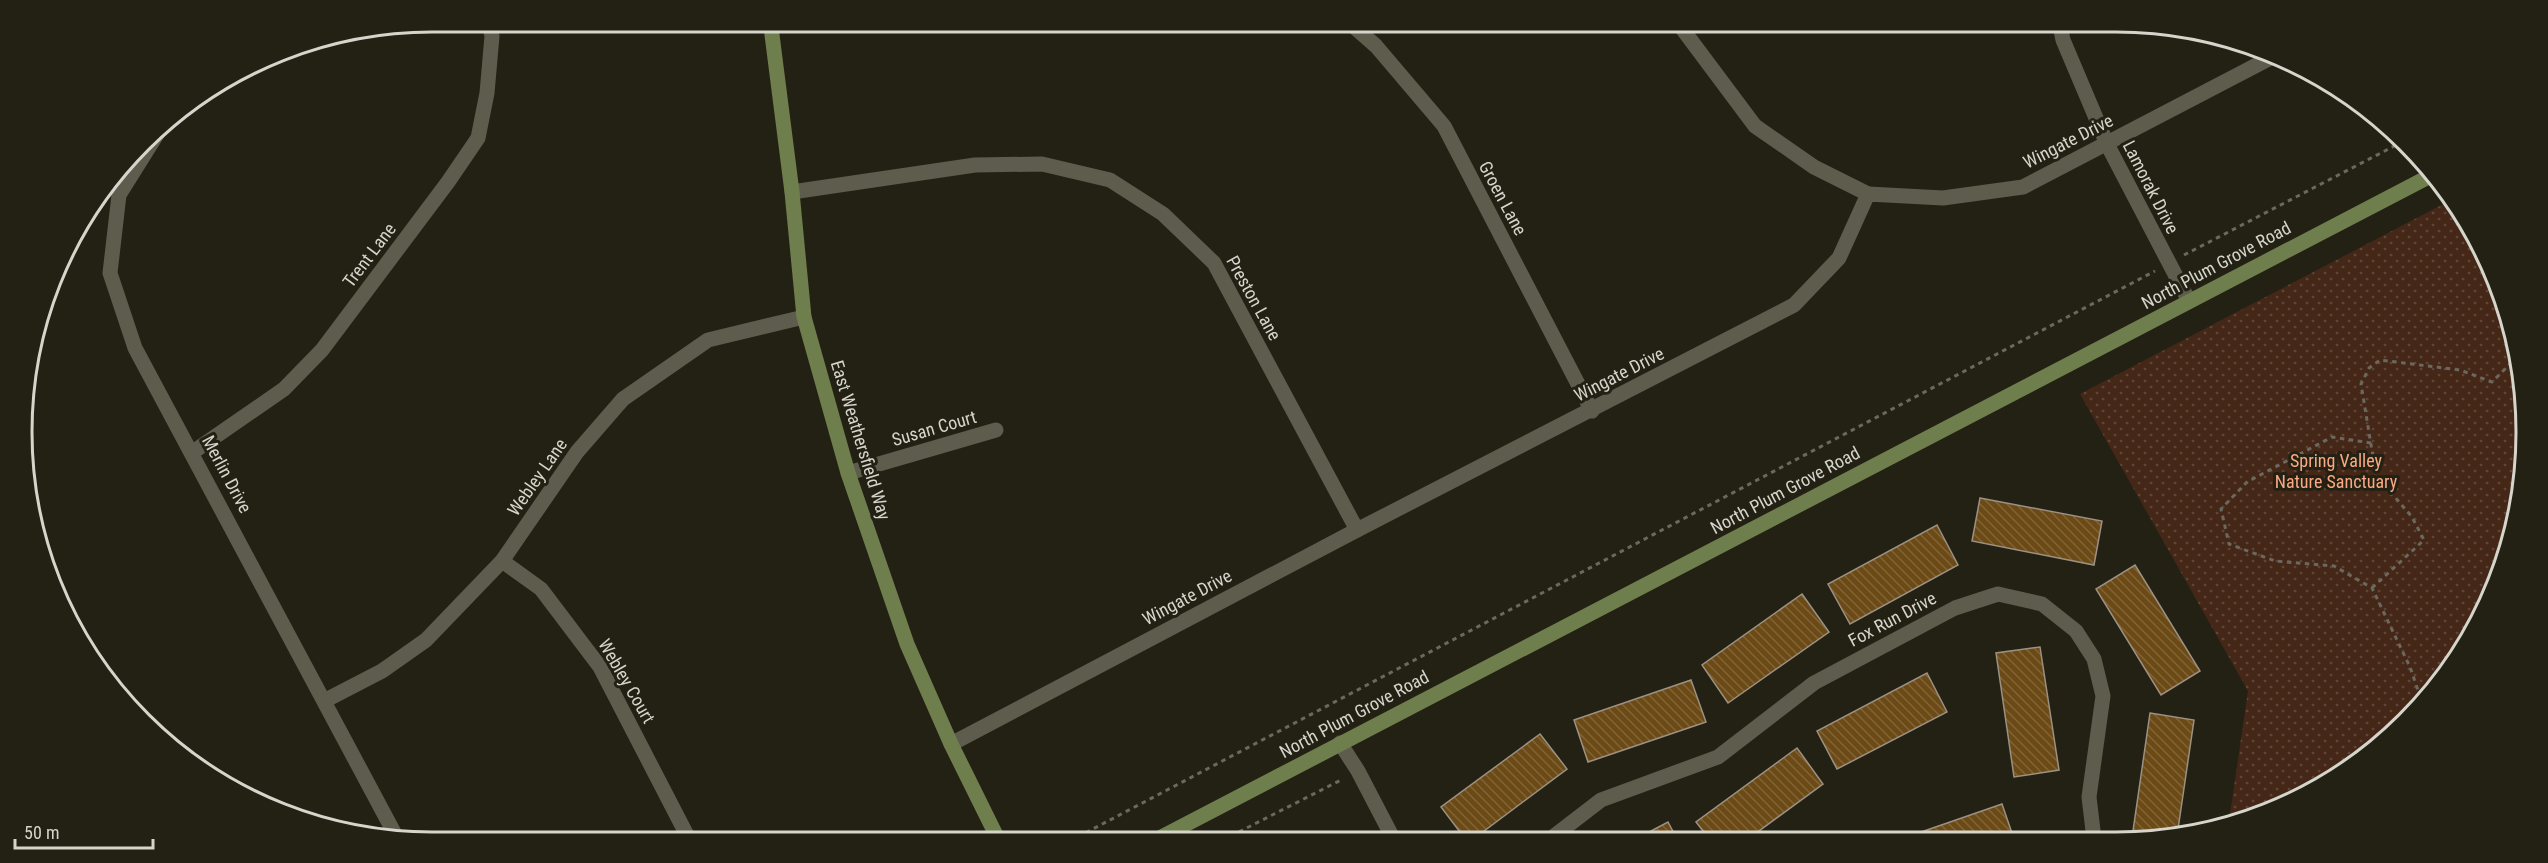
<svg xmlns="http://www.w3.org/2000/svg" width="2548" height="863" font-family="'Roboto Condensed',sans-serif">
	<defs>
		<pattern id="park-dots" width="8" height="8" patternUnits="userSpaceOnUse" patternTransform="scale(1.5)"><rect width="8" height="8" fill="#452718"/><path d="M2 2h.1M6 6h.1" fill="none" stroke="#5f4538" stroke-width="1.8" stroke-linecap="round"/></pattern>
		<pattern id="building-back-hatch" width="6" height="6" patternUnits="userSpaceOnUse" patternTransform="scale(1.5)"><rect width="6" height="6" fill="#6c4a16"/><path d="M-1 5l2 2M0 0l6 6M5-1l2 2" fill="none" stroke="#806337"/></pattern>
	</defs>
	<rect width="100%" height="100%" fill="#232114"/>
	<path fill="url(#park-dots)" d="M 2453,199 L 2472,226 L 2505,299 L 2523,378 L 2526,458 L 2513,537 L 2472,637 L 2387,740 L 2298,800 L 2229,821 L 2248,691 L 2080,394 Z"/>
	<g fill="url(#building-back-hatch)" stroke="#9c9183" stroke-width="1.5">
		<path d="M 1980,498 L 2102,521 L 2094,565 L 1972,541 Z"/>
		<path d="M 1937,525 L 1958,565 L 1850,624 L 1828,584 Z"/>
		<path d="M 2135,565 L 2200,671 L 2161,695 L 2096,589 Z"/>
		<path d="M 1802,594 L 1829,632 L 1728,703 L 1702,665 Z"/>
		<path d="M 2040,647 L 2059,770 L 2014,777 L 1996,653 Z"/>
		<path d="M 1927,673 L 1947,712 L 1837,769 L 1817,731 Z"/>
		<path d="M 1691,680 L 1706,722 L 1588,762 L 1574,720 Z"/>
		<path d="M 2150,713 L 2194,720 L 2177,836 L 2170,838 L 2132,838 Z"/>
		<path d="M 1540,734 L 1567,769 L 1472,840 L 1466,840 L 1441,807 Z"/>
		<path d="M 1797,748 L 1823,784 L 1748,839 L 1709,839 L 1696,822 Z"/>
		<path d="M 2002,804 L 2014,839 L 1901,839 Z"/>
		<path d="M 1668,822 L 1677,839 L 1634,840 Z"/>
	</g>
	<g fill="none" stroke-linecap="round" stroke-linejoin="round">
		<g stroke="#6b695e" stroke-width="3" stroke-dasharray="4.5 4.5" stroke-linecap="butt">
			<path d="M 2184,255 L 2404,141"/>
			<path d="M 2371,443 L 2332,437 L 2247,482 L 2221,509 L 2229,544 L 2275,561 L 2334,566 L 2372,588 L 2410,667 L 2421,699"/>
			<path d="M 2372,588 L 2424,540 L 2412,517 L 2376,475 L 2361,384 L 2369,368 L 2380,360 L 2460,370 L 2492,382 L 2518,356"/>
			<path d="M 1223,840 L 1343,779"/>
			<path d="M 1070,841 L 2155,271"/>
		</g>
		<g stroke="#5e5c4d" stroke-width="15">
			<path d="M 2059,21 L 2063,40 L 2107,144 L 2189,301"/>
			<path d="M 1678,23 L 1755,126 L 1814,167 L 1868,194"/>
			<path d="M 1351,24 L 1376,46 L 1444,126 L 1592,411"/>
			<path d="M 166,120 L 119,195 L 110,273 L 135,348 L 397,838"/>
			<path d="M 792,192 L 975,165 L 1042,164 L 1110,180 L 1163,214 L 1214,263 L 1357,530"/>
			<path d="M 193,452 L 284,389 L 322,350 L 448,182 L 478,138 L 487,93 L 492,36 L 490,28"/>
			<path d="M 848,473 L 996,430"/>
			<path d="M 502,561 L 541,589 L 600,667 L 690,841"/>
			<path d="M 326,700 L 382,671 L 426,640 L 502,561 L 577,452 L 623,399 L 708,340 L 804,317"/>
			<path d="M 1340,743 L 1358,771 L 1394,840"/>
			<path d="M 951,744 L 1357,530 L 1794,305 L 1839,258 L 1868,194 L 1943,198 L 2023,187 L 2276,55"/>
			<path d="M 1549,840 L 1601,800 L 1718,757 L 1814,683 L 1955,608 L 1998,594 L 2042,604 L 2076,631 L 2094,659 L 2103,696 L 2089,797 L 2094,839"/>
		</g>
		<g stroke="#6e7e4d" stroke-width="15">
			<path d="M 771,27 L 792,192 L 804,317 L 848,473 L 907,644 L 951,744 L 999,841"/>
			<path d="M 1154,841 L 2434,174"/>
		</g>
	</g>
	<g text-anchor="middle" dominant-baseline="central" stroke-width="6" stroke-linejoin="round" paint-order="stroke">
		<g font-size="18" fill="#d6d5cc" stroke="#232114">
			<text transform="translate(2068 141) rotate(-27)">Wingate Drive</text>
			<text transform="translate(2151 187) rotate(63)">Lamorak Drive</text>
			<text transform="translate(1503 198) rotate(62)">Groen Lane</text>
			<text transform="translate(369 255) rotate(-53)">Trent Lane</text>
			<text transform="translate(2216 265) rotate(-28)">North Plum Grove Road</text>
			<text transform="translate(1254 298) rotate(61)">Preston Lane</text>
			<text transform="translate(1619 374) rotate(-27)">Wingate Drive</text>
			<text transform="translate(934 428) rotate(-16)">Susan Court</text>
			<text transform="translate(861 440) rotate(73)">East Weathersfield Way</text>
			<text transform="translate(227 474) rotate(62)">Merlin Drive</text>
			<text transform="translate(537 477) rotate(-55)">Webley Lane</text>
			<text transform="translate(1785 490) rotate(-28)">North Plum Grove Road</text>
			<text transform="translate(1187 597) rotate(-28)">Wingate Drive</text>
			<text transform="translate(1892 619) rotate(-28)">Fox Run Drive</text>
			<text transform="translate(627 681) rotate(60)">Webley Court</text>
			<text transform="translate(1354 714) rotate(-28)">North Plum Grove Road</text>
		</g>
		<g font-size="18" fill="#fba982" stroke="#232114">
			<text x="2336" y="460">Spring Valley<tspan x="2336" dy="21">Nature Sanctuary</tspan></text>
		</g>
	</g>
	<path d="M0 0H2548V863H0ZM432 32H2116A400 400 0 0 1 2516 432V432A400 400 0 0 1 2116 832H432A400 400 0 0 1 32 432V432A400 400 0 0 1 432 32Z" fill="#232114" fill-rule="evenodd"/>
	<path fill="none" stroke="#d6d5cc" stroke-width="3" d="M432 32H2116A400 400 0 0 1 2516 432V432A400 400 0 0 1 2116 832H432A400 400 0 0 1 32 432V432A400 400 0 0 1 432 32Z"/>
	<path d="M15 839v9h138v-9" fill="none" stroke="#d6d5cc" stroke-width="3"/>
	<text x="24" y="839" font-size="18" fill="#d6d5cc" stroke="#232114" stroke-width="4.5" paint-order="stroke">50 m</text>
</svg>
